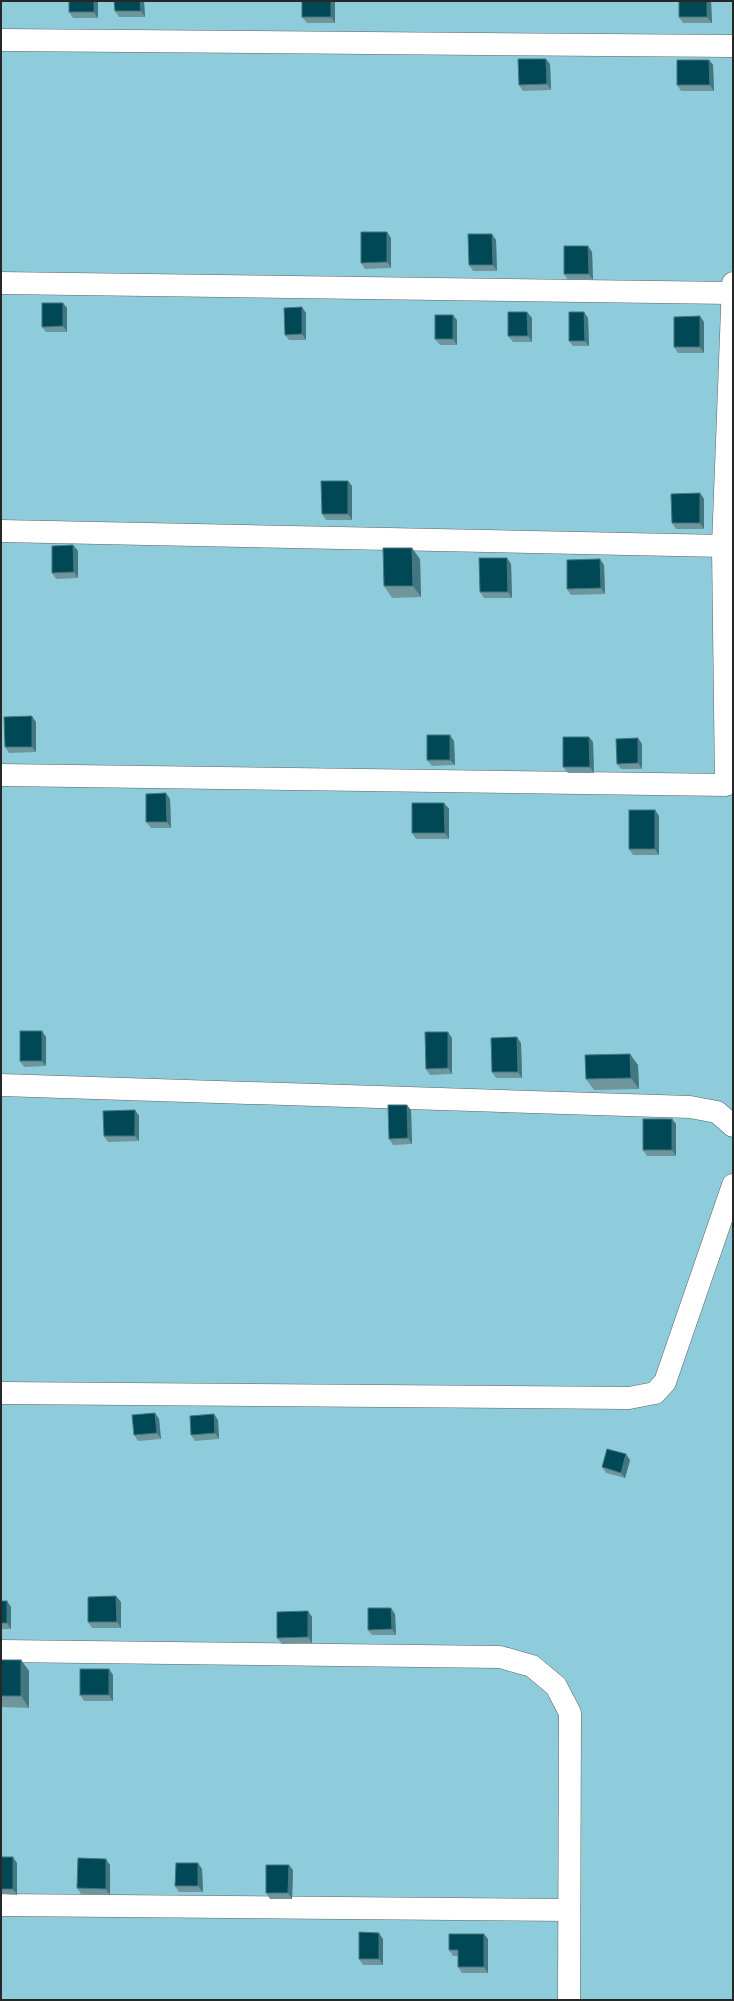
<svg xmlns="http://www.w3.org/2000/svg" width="734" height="2001" font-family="'Golos Text',sans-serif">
	<rect width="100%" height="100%" fill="#dfe4e5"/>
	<rect fill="#8eccdb" x="1" y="1" width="732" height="1999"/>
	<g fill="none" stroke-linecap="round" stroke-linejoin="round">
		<g stroke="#5f6364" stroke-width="23">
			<g id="minor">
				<path d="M 1,40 L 733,46"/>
				<path d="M 1,283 L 732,293"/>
				<path d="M 1,531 L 723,546"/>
				<path d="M 1,775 L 726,785 L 723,546 L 733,283"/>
				<path d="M 1,1085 L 690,1107 L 717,1112 L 733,1126"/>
				<path d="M 1,1393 L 629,1398 L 655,1393 L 665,1382 L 733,1185"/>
				<path d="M 1,1651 L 500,1657 L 532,1666 L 556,1686 L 570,1713 L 569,2000"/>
				<path d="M 1,1905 L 569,1910"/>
			</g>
		</g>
		<use href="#minor" stroke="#fff" stroke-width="22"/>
	</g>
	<g fill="#70969d">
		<path d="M 98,1 L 98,18 L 73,18 L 69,12 Z"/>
		<path d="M 144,1 L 145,17 L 119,17 L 115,11 Z"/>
		<path d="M 302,1 L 335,1 L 335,23 L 307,23 L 302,17 Z"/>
		<path d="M 711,1 L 712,23 L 683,23 L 679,17 Z"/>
		<path d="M 709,60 L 713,65 L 714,91 L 681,91 L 677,85 Z"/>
		<path d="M 550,64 L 551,90 L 523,91 L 519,85 Z"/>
		<path d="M 391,238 L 391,268 L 365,269 L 361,263 Z"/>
		<path d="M 496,240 L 497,271 L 473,271 L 469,265 Z"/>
		<path d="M 588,246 L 592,252 L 593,280 L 568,280 L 564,274 Z"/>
		<path d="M 63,303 L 67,308 L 67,332 L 46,332 L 42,327 Z"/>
		<path d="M 302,307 L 306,313 L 306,340 L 289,340 L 285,335 Z"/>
		<path d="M 527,312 L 532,318 L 532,342 L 513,342 L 508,336 Z"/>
		<path d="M 588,318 L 589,346 L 573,346 L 569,341 Z"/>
		<path d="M 457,320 L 457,345 L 440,345 L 435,339 Z"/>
		<path d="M 704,322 L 704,353 L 678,353 L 674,347 Z"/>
		<path d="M 348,481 L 352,486 L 352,520 L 326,520 L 322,514 Z"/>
		<path d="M 700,493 L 704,499 L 704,529 L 676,529 L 672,523 Z"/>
		<path d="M 73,545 L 78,551 L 78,578 L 56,579 L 52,573 Z"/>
		<path d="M 507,558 L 511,564 L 512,598 L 484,598 L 480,592 Z"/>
		<path d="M 420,559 L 421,597 L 392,598 L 384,586 Z"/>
		<path d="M 604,565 L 605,594 L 571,595 L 567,589 Z"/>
		<path d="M 36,722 L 36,752 L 9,753 L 5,747 Z"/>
		<path d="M 589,737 L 593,742 L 594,773 L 568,773 L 563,767 Z"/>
		<path d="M 638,738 L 642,744 L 642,769 L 621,769 L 617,764 Z"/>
		<path d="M 454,741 L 455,765 L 432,766 L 427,760 Z"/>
		<path d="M 170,799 L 171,828 L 151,828 L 146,822 Z"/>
		<path d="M 444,803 L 449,809 L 449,839 L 416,839 L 412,833 Z"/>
		<path d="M 655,810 L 659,816 L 659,855 L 633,855 L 629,849 Z"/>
		<path d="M 42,1031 L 46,1037 L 46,1066 L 24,1067 L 20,1061 Z"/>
		<path d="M 452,1038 L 452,1074 L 430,1075 L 426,1069 Z"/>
		<path d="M 521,1043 L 522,1078 L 496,1078 L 492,1072 Z"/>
		<path d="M 638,1065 L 639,1089 L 594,1090 L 586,1079 Z"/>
		<path d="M 135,1110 L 139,1116 L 139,1141 L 108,1142 L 104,1136 Z"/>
		<path d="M 411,1110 L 412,1144 L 393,1145 L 389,1139 Z"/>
		<path d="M 672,1119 L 676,1124 L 676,1156 L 647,1156 L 643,1150 Z"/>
		<path d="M 155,1413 L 159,1419 L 161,1439 L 138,1441 L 134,1435 Z"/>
		<path d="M 218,1420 L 219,1439 L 195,1441 L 191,1435 Z"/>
		<path d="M 630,1460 L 625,1478 L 606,1473 L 602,1467 Z"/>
		<path d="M 1,1601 L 11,1607 L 11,1629 L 1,1629 Z"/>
		<path d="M 121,1602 L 121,1628 L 92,1628 L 88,1622 Z"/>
		<path d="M 308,1611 L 312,1617 L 312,1643 L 282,1644 L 277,1638 Z"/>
		<path d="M 395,1614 L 396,1635 L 372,1635 L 368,1630 Z"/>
		<path d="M 1,1660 L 21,1660 L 29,1671 L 29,1708 L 1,1707 Z"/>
		<path d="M 109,1669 L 113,1675 L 113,1701 L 84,1701 L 80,1695 Z"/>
		<path d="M 1,1857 L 17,1863 L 17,1895 L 1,1894 Z"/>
		<path d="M 198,1863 L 202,1869 L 203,1892 L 179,1892 L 175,1886 Z"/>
		<path d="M 110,1865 L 110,1895 L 81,1894 L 77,1888 Z"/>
		<path d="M 293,1870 L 292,1899 L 270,1899 L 266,1893 Z"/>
		<path d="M 383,1939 L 383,1965 L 363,1965 L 359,1959 Z"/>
		<path d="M 488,1939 L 488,1973 L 462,1973 L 458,1967 L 458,1956 L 453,1956 L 449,1950 Z"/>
	</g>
	<g fill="#437780">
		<path d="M 94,1 L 98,1 L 98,18 L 94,12 Z"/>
		<path d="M 140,1 L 144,1 L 145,17 L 141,11 Z"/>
		<path d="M 331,1 L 335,1 L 335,23 L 331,17 Z"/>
		<path d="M 707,1 L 711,1 L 712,23 L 707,17 Z"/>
		<path d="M 546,59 L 550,64 L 551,90 L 547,84 Z"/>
		<path d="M 709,60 L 713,65 L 714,91 L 710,85 Z"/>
		<path d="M 387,232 L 391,238 L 391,268 L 387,262 Z"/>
		<path d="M 492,234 L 496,240 L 497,271 L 493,265 Z"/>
		<path d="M 588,246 L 592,252 L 593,280 L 589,274 Z"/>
		<path d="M 63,303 L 67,308 L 67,332 L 63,326 Z"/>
		<path d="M 302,307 L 306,313 L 306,340 L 302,334 Z"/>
		<path d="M 527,312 L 532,318 L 532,342 L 528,336 Z"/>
		<path d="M 584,312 L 588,318 L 589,346 L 585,341 Z"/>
		<path d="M 453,315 L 457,320 L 457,345 L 453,339 Z"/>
		<path d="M 700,316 L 704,322 L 704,353 L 700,347 Z"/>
		<path d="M 348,481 L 352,486 L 352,520 L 348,514 Z"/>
		<path d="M 700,493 L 704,499 L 704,529 L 700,523 Z"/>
		<path d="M 73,545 L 78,551 L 78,578 L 74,572 Z"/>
		<path d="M 412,548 L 420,559 L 421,597 L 413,586 Z"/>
		<path d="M 507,558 L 511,564 L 512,598 L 508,592 Z"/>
		<path d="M 600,559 L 604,565 L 605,594 L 601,588 Z"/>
		<path d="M 32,716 L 36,722 L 36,752 L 32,747 Z"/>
		<path d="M 450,735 L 454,741 L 455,765 L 450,760 Z"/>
		<path d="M 589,737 L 593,742 L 594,773 L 590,767 Z"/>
		<path d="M 638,738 L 642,744 L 642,769 L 638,763 Z"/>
		<path d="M 166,793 L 170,799 L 171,828 L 167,822 Z"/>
		<path d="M 444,803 L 449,809 L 449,839 L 445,833 Z"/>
		<path d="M 655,810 L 659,816 L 659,855 L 655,849 Z"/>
		<path d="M 42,1031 L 46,1037 L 46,1066 L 42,1061 Z"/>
		<path d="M 448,1032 L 452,1038 L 452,1074 L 448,1068 Z"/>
		<path d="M 517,1037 L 521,1043 L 522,1078 L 518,1072 Z"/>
		<path d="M 630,1054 L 638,1065 L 639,1089 L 631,1078 Z"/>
		<path d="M 407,1105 L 411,1110 L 412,1144 L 408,1138 Z"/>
		<path d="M 135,1110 L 139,1116 L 139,1141 L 135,1136 Z"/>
		<path d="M 672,1119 L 676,1124 L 676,1156 L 672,1150 Z"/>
		<path d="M 155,1413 L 159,1419 L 161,1439 L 157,1433 Z"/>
		<path d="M 214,1414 L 218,1420 L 219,1439 L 215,1433 Z"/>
		<path d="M 626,1454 L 630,1460 L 625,1478 L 621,1473 Z"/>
		<path d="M 116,1596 L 121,1602 L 121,1628 L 117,1622 Z"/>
		<path d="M 7,1601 L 11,1607 L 11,1629 L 7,1623 Z"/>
		<path d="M 391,1608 L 395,1614 L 396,1635 L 392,1629 Z"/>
		<path d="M 308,1611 L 312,1617 L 312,1643 L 308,1637 Z"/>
		<path d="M 21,1660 L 29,1671 L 29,1708 L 21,1696 Z"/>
		<path d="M 109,1669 L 113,1675 L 113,1701 L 109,1695 Z"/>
		<path d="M 13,1857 L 17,1863 L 17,1895 L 13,1889 Z"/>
		<path d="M 106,1859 L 110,1865 L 110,1895 L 106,1889 Z"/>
		<path d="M 198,1863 L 202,1869 L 203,1892 L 198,1886 Z"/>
		<path d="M 289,1865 L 293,1870 L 292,1899 L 288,1893 Z"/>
		<path d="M 379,1933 L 383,1939 L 383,1965 L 379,1959 Z"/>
		<path d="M 484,1934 L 488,1939 L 488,1973 L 484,1967 Z"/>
	</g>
	<g fill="#004855" stroke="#437780">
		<rect x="69" y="1" width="25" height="11"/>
		<path d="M 114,1 L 140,1 L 141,11 L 115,11 Z"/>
		<rect x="302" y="1" width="29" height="16"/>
		<rect x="679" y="1" width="28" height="16"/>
		<path d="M 518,59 L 546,59 L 547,84 L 519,85 Z"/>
		<path d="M 677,60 L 709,60 L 710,85 L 677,85 Z"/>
		<path d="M 361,232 L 387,232 L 387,262 L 361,263 Z"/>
		<path d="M 468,234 L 492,234 L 493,265 L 469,265 Z"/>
		<path d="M 564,246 L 588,246 L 589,274 L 564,274 Z"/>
		<path d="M 42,303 L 63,303 L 63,326 L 42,327 Z"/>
		<path d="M 302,307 L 302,334 L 285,335 L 284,308 Z"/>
		<path d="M 508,312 L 527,312 L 528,336 L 508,336 Z"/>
		<path d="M 569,312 L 584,312 L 585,341 L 569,341 Z"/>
		<rect x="435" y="315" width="18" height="24"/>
		<path d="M 700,316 L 700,347 L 674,347 L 674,317 Z"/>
		<path d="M 321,481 L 348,481 L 348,514 L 322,514 Z"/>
		<path d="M 700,493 L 700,523 L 672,523 L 671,494 Z"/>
		<path d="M 73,545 L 74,572 L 52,573 L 52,546 Z"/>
		<path d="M 383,548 L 412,548 L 413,586 L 384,586 Z"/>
		<path d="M 479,558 L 507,558 L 508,592 L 480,592 Z"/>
		<path d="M 600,559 L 601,588 L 567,589 L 567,560 Z"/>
		<path d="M 32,716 L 32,747 L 5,747 L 4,717 Z"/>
		<rect x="427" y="735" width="23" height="25"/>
		<path d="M 563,737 L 589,737 L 590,767 L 563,767 Z"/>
		<path d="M 638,738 L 638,763 L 617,764 L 616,739 Z"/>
		<path d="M 166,793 L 167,822 L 146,822 L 146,794 Z"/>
		<path d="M 412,803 L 444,803 L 445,833 L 412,833 Z"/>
		<rect x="629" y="810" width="26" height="39"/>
		<rect x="20" y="1031" width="22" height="30"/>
		<path d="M 425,1032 L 448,1032 L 448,1068 L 426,1069 Z"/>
		<path d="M 517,1037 L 518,1072 L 492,1072 L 491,1038 Z"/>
		<path d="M 630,1054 L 631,1078 L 586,1079 L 585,1055 Z"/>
		<path d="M 388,1105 L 407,1105 L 408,1138 L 389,1139 Z"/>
		<path d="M 135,1110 L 135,1136 L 104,1136 L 103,1111 Z"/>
		<rect x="643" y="1119" width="29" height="31"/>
		<path d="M 155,1413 L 157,1433 L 134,1435 L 132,1415 Z"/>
		<path d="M 214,1414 L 215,1433 L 191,1435 L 190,1416 Z"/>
		<path d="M 607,1449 L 626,1454 L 621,1473 L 602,1467 Z"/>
		<path d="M 116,1596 L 117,1622 L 88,1622 L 88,1597 Z"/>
		<rect x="1" y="1601" width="6" height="22"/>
		<path d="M 368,1608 L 391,1608 L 392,1629 L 368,1630 Z"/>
		<path d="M 308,1611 L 308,1637 L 277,1638 L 277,1612 Z"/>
		<rect x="1" y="1660" width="20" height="36"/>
		<rect x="80" y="1669" width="29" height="26"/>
		<rect x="1" y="1857" width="12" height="32"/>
		<path d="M 78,1858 L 106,1859 L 106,1889 L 77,1888 Z"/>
		<path d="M 176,1863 L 198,1863 L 198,1886 L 175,1886 Z"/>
		<path d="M 266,1865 L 289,1865 L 288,1893 L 266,1893 Z"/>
		<path d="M 359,1932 L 379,1933 L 379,1959 L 359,1959 Z"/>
		<path d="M 449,1934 L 484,1934 L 484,1967 L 458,1967 L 458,1950 L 449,1950 Z"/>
	</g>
	<rect width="734" height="2001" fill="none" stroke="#262828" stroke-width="4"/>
</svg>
